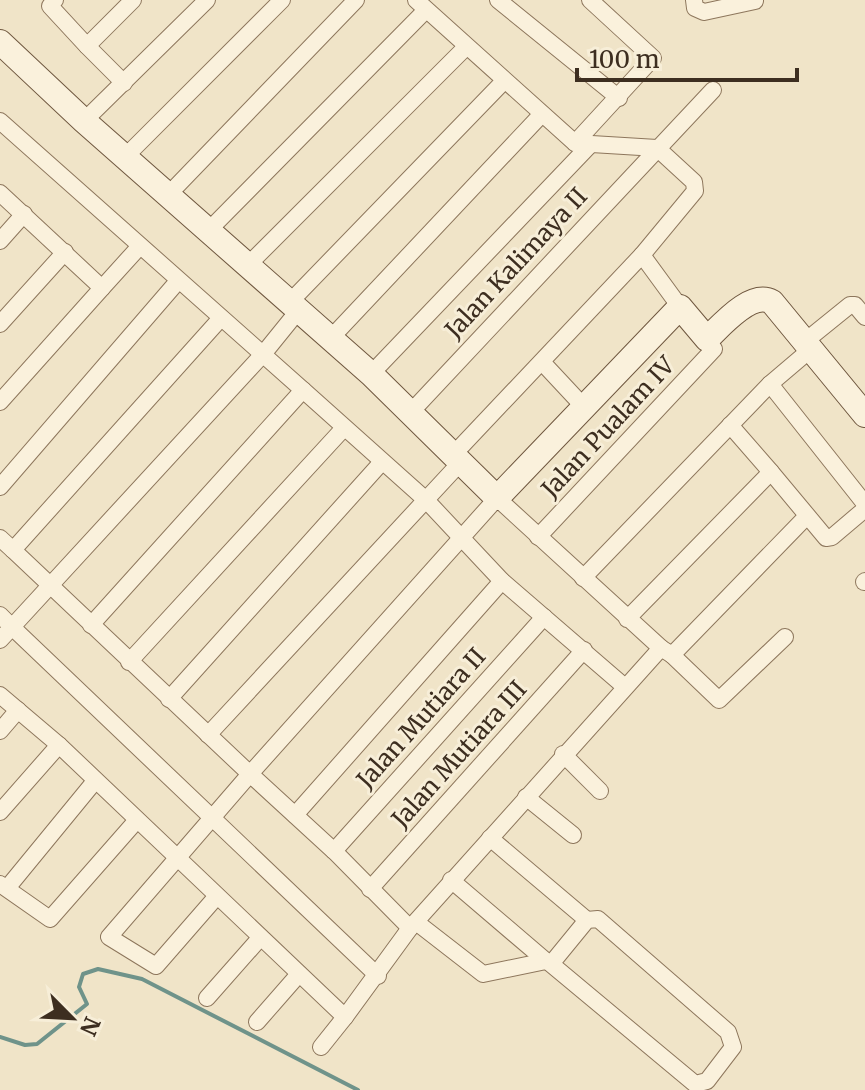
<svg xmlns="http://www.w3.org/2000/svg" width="865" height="1090" font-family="Merriweather,serif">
	<rect width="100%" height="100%" fill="#f0e4c8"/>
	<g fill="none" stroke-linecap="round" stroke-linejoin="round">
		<path stroke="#6f938a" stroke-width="4" d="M 0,1037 L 25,1045 L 37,1044 L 87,1004 L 79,987 L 83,974 L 98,969 L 142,979 L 358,1090"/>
		<g stroke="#8d765c" stroke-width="18">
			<g id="street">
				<path d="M 55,0 L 50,6 L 87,46 L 133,0"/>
				<path d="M 416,0 L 575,143 L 657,148 L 694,182 L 695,191 L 642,255"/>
				<path d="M 498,0 L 619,98"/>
				<path d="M 694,0 L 695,8 L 704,12 L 755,1"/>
				<path d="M 87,46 L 124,83"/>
				<path d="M 0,121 L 303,390"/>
				<path d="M 84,121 L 207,0"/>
				<path d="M 575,143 L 653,58 L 590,0"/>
				<path d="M 125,157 L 282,0"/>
				<path d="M 0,193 L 102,288 L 0,402"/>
				<path d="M 169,194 L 356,0"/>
				<path d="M 208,231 L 426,10"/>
				<path d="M 0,241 L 24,214"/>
				<path d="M 248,265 L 466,47"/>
				<path d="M 102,288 L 140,246"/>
				<path d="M 289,303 L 504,81"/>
				<path d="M 298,311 L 264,353 L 12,627 L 378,976"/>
				<path d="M 221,318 L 13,550 L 250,774 L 497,498 L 661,648"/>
				<path d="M 0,324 L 65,252"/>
				<path d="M 330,339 L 541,115"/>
				<path d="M 803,343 L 850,305 L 855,305 L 865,317"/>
				<path d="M 542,362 L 584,407"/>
				<path d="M 371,374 L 589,146"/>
				<path d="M 770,384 L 865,504"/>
				<path d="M 411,412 L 713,90"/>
				<path d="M 453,455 L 642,255 L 680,307"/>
				<path d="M 771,472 L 826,538 L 832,537 L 865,509"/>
				<path d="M 0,487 L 178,281"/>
				<path d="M 538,537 L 714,349 L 707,339"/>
				<path d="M 0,538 L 13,550"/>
				<path d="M 583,578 L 770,384 L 810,350"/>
				<path d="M 864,582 L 865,581"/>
				<path d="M 0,615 L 12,627 L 0,640"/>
				<path d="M 627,619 L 771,472 L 730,425"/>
				<path d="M 91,625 L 303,390 L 426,500 L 502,581 L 625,687"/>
				<path d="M 672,655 L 719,700 L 785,637"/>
				<path d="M 129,662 L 343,429"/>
				<path d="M 0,695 L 59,745 L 345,1017 L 410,928 L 661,648 L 672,655 L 806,517"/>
				<path d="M 169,699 L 381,463"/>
				<path d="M 0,731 L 18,710"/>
				<path d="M 208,735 L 460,463"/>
				<path d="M 563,754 L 600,791"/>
				<path d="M 526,797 L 573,835"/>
				<path d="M 0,812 L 59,745"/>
				<path d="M 295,815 L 502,581"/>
				<path d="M 490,838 L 587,920"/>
				<path d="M 334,851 L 544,617"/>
				<path d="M 451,880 L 546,961"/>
				<path d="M 0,884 L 50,919 L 137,820"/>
				<path d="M 8,887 L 95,781"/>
				<path d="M 370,889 L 584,650"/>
				<path d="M 217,896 L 156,966 L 109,937 L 250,774 L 334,851 L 410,928"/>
				<path d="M 416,922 L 483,974 L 546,961 L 551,964 L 695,1084 L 707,1081 L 733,1047 L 728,1032 L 598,919 L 587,920 L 551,964"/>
				<path d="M 207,998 L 260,938"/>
				<path d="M 257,1022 L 299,974"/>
				<path d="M 321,1047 L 345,1017"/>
			</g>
		</g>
		<g stroke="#6f573f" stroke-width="26">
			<path id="secondary" d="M 0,42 L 84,121 L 371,374 L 497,498 L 680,307 L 707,339 C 721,326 751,290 772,302 L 865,415"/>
		</g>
		<use href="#street" stroke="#faf1dc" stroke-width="16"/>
		<use href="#secondary" stroke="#faf1dc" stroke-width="24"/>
	</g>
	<g text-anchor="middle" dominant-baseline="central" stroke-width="6" stroke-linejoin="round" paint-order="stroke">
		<g font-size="24" fill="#3d2e20" stroke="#f7eed8">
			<text transform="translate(516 263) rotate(-47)">Jalan Kalimaya II</text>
			<text transform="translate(608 427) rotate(-47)">Jalan Pualam IV</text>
			<text transform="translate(421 718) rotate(-48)">Jalan Mutiara II</text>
			<text transform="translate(459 754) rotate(-48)">Jalan Mutiara III</text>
		</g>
	</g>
	<g transform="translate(72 1018) rotate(114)" stroke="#f7eed8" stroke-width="6" paint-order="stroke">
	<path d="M0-6L14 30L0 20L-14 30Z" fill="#3d2e20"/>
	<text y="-12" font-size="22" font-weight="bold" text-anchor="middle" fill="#3d2e20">N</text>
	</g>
	<path d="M577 68v12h220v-12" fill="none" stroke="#3d2e20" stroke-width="4"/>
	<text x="589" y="68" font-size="24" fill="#3d2e20" stroke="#f7eed8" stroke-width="6" paint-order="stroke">100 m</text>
</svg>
